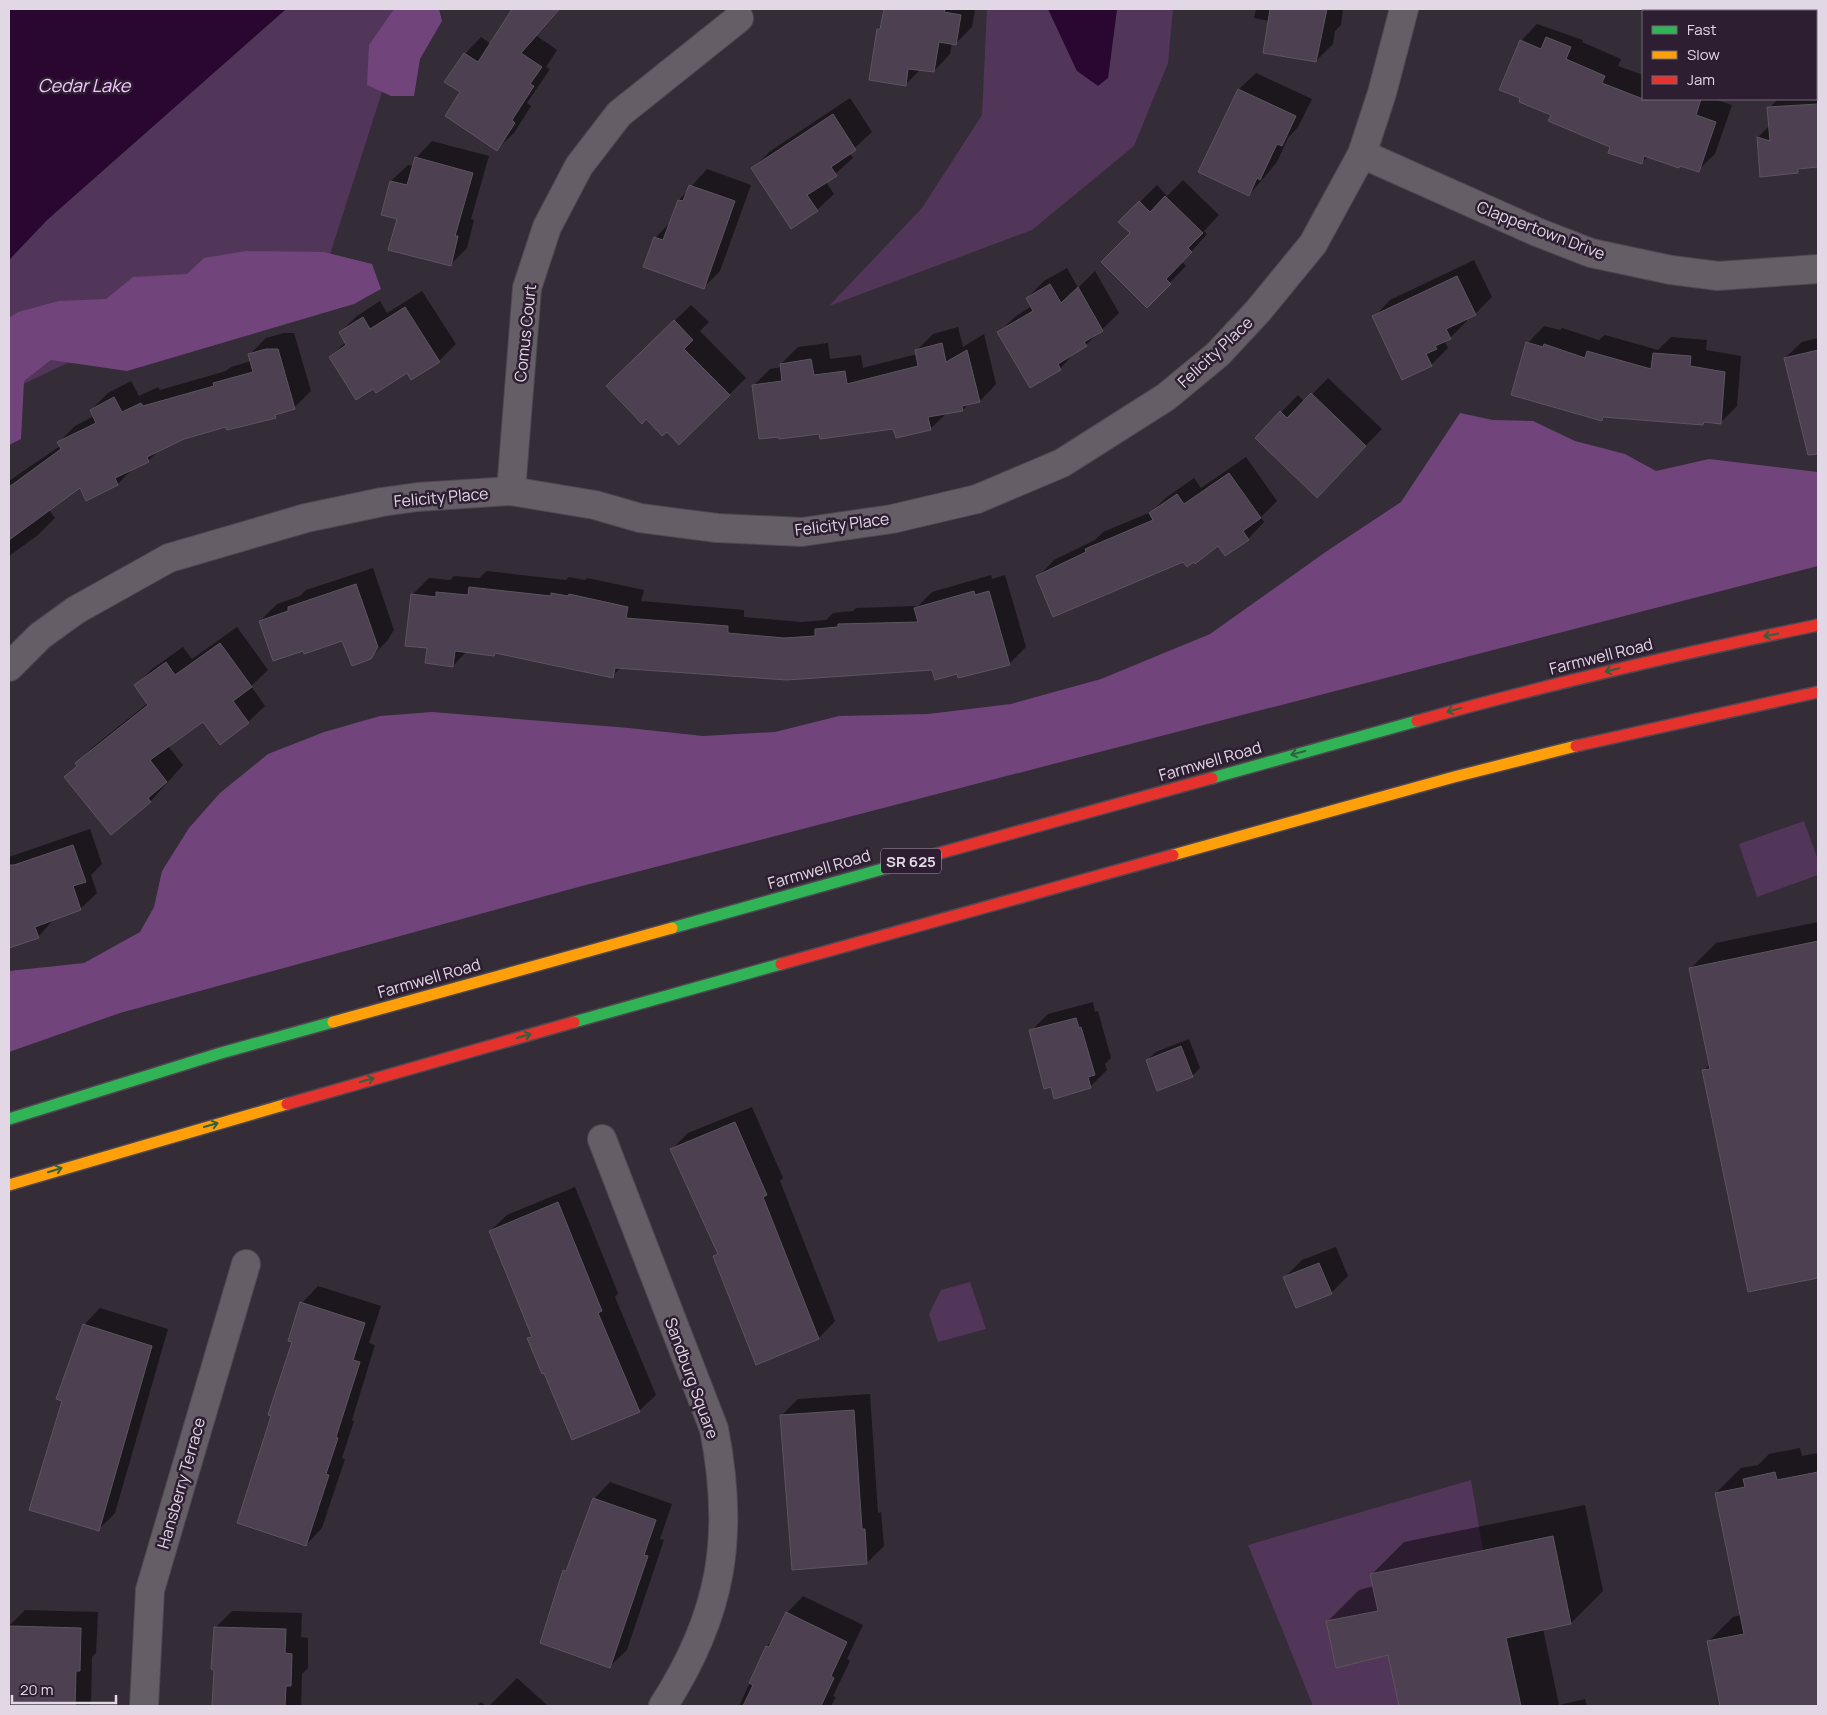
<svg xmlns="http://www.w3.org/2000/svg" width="1827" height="1715" font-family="Manrope,sans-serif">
	<rect width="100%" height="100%" fill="#342c37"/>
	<g fill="#52365a">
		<path d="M 286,9 L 429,9 L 391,64 L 324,273 L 138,329 L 9,391 L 9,260 L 47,220 Z"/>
		<path d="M 987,9 L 1048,9 L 1077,71 L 1108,78 L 1117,9 L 1173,9 L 1168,63 L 1134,146 L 1032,230 L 829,306 L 922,208 L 982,115 Z"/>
		<path d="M 1804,821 L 1818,860 L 1818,875 L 1757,897 L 1739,844 Z"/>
		<path d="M 970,1282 L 986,1329 L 938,1342 L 929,1314 L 941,1290 Z"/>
		<path d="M 1471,1480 L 1483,1550 L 1371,1574 L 1399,1706 L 1313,1706 L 1248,1545 Z"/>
	</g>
	<g fill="#71447b">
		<path d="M 394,9 L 439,9 L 442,21 L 420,59 L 414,96 L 391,96 L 367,85 L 369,45 Z"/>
		<path d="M 1816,35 L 1818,37 L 1818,77 L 1816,77 Z"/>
		<path d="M 246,251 L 324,252 L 372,264 L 381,289 L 354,304 L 127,371 L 51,360 L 24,381 L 21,439 L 9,445 L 9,318 L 18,312 L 59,301 L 106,299 L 133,277 L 187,274 L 204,258 Z"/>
		<path d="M 1460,413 L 1493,420 L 1533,421 L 1575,441 L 1625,454 L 1656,471 L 1709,459 L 1818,472 L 1818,566 L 582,886 L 120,1013 L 9,1052 L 9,971 L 84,963 L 140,932 L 154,907 L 162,871 L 189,828 L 220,793 L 268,754 L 324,732 L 380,716 L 432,712 L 629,728 L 703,736 L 775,732 L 839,716 L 928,714 L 1011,704 L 1101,679 L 1210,634 L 1327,551 L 1401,502 Z"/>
	</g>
	<g fill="#290731">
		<path d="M 9,9 L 286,9 L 47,220 L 9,260 Z"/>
		<path d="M 1048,9 L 1117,9 L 1108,78 L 1098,86 L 1077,71 Z"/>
	</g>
	<g fill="#0007">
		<path d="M 514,9 L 561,9 L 537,36 L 557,50 L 546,67 L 550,69 L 527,103 L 531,106 L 514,133 L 497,149 L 461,92 L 465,54 L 481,37 L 491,44 Z"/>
		<path d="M 885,9 L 975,9 L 972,27 L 955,44 L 952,43 L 950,54 L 934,71 L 921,69 L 906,84 L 878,29 L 882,25 Z"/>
		<path d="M 1256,9 L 1343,9 L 1341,25 L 1335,31 L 1333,44 L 1316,61 L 1270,21 L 1254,18 Z"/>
		<path d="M 1671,9 L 1763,9 L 1761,11 L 1672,11 Z"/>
		<path d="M 1537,24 L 1583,40 L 1582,42 L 1621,59 L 1618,66 L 1643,75 L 1643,99 L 1714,99 L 1732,105 L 1715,154 L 1698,170 L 1648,156 L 1641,163 L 1552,114 L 1521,41 Z"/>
		<path d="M 1818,65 L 1818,166 L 1802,167 L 1797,172 L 1761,175 L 1758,137 L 1770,125 L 1769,108 L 1778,99 L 1816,99 L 1816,68 Z"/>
		<path d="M 1256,73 L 1312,99 L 1298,127 L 1288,138 L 1277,162 L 1249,195 L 1239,89 Z"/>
		<path d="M 850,98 L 872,132 L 849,153 L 853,158 L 826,182 L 834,194 L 817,210 L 753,169 L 769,152 Z"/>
		<path d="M 432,141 L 489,156 L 471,219 L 474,220 L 467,248 L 450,265 L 398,218 L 391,181 L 408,165 L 414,166 L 416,158 Z"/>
		<path d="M 707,169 L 751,185 L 720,271 L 703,288 L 655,238 L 671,222 L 679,200 Z"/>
		<path d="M 1183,180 L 1219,215 L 1204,231 L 1207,234 L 1182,262 L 1186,266 L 1147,306 L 1132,233 L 1120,222 L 1157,185 L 1167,196 Z"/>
		<path d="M 1474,260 L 1492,297 L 1475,314 L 1466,318 L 1467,321 L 1450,338 L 1444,340 L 1448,348 L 1431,365 L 1374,317 L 1390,300 Z"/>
		<path d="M 1067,268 L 1078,288 L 1095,271 L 1119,313 L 1086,345 L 1076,351 L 1060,369 L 999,332 L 1016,316 L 1032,306 L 1027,298 L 1044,281 Z"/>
		<path d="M 422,291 L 456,344 L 439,361 L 412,378 L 407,372 L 330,357 L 346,342 L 340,332 L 357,316 L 380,301 L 387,313 Z"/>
		<path d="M 691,305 L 709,322 L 700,331 L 746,378 L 680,443 L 624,370 Z"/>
		<path d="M 1544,326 L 1560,330 L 1562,328 L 1599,340 L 1605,335 L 1658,350 L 1671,337 L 1707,340 L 1706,350 L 1741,356 L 1737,406 L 1720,423 L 1705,421 L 1703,424 L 1606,416 L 1602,420 L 1528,343 Z"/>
		<path d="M 958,327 L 963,347 L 984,334 L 996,384 L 980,401 L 969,403 L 963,410 L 947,413 L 931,428 L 897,436 L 894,427 L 820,432 L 753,386 L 770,369 L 782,367 L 781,364 L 798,347 L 828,343 L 830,359 L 861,355 L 863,368 L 917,354 L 916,351 L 933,334 Z"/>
		<path d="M 284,333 L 294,333 L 311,391 L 294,408 L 280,412 L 275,417 L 227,426 L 184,438 L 160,449 L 148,461 L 134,467 L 118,484 L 80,487 L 49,510 L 55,518 L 38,535 L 9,556 L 9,481 L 60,446 L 59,442 L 75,426 L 94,416 L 91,410 L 108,393 L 131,381 L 139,396 L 158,387 L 160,390 L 226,371 L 231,367 L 251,361 L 249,355 L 266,338 Z"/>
		<path d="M 1818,338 L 1818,436 L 1801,424 L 1785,358 L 1802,342 Z"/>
		<path d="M 1328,378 L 1382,429 L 1333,479 L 1256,438 L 1298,395 L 1305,402 Z"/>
		<path d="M 1246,457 L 1277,501 L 1261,517 L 1264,522 L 1248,539 L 1218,544 L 1184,561 L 1038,577 L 1054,560 L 1095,540 L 1103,532 L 1151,512 L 1167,497 L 1194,478 L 1201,488 Z"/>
		<path d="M 373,568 L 394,630 L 387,641 L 370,658 L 343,639 L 304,650 L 260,621 L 277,604 L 300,596 L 306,590 Z"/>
		<path d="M 487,571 L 566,580 L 569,577 L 585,580 L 587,578 L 644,590 L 641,601 L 744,610 L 744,617 L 801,622 L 826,620 L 833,613 L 853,611 L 856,608 L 918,606 L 932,592 L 991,575 L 992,579 L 1005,575 L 1026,647 L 1009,664 L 958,672 L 933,669 L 622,667 L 612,676 L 497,652 L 494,655 L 467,651 L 453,666 L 428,647 L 412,595 L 429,578 L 450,580 L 454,576 L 479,578 Z"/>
		<path d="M 237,627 L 268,670 L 251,686 L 265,706 L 248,722 L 204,721 L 168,746 L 183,765 L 151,801 L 111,833 L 77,763 L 93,747 L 148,703 L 136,685 L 152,669 L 183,647 L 192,659 Z"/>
		<path d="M 90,829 L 102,864 L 91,875 L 97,893 L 80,909 L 54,919 L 38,937 L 11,946 L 9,940 L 9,857 Z"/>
		<path d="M 1818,922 L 1818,1277 L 1749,1291 L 1703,1071 L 1711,1064 L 1691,968 L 1716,943 Z"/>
		<path d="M 1093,1002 L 1095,1012 L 1098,1011 L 1111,1058 L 1105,1064 L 1107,1070 L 1090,1087 L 1031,1031 L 1048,1014 Z"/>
		<path d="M 1189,1039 L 1200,1068 L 1192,1076 L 1147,1060 L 1156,1052 Z"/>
		<path d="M 752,1107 L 783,1178 L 780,1181 L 835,1321 L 819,1338 L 757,1363 L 715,1257 L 719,1253 L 672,1149 L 688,1133 Z"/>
		<path d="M 575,1187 L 618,1293 L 615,1297 L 656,1395 L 639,1411 L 529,1339 L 533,1335 L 490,1231 L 507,1215 Z"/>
		<path d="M 1336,1247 L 1348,1276 L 1331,1293 L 1285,1277 L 1302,1260 Z"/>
		<path d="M 318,1286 L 381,1306 L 369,1343 L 375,1345 L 352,1420 L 354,1421 L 342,1458 L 345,1459 L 322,1528 L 306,1545 L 273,1415 L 293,1341 L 302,1303 Z"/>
		<path d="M 100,1308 L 168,1329 L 115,1513 L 98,1530 L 64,1400 L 84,1325 Z"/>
		<path d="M 870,1394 L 878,1513 L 881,1512 L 884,1546 L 867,1563 L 781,1416 L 798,1399 Z"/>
		<path d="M 1800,1448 L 1802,1456 L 1818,1453 L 1818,1706 L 1721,1706 L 1708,1642 L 1733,1617 L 1741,1615 L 1716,1493 L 1741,1468 L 1758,1465 L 1769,1454 Z"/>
		<path d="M 610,1482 L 672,1504 L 660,1539 L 664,1540 L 627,1650 L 610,1666 L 564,1571 L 569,1566 L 594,1499 Z"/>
		<path d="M 1585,1505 L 1603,1591 L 1571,1623 L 1543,1629 L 1559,1705 L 1585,1699 L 1587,1706 L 1400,1706 L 1389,1654 L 1327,1622 L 1359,1590 L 1374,1586 L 1372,1574 L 1404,1542 Z"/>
		<path d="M 803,1596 L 863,1625 L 847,1659 L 850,1661 L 833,1696 L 836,1697 L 831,1706 L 739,1706 L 767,1646 L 775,1639 L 787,1613 Z"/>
		<path d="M 25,1610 L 98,1612 L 96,1653 L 92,1657 L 91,1706 L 9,1706 L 9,1626 Z"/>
		<path d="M 232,1611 L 302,1613 L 301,1637 L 308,1638 L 308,1668 L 302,1674 L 301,1706 L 214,1706 L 213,1636 L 216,1627 Z"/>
		<path d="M 517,1678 L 548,1706 L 489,1706 Z"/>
		<path d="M 481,1702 L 486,1706 L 477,1706 Z"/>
	</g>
	<g fill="#4d4051" stroke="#5c555f">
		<path d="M 512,9 L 560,9 L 521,53 L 542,67 L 530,84 L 534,86 L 512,120 L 515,123 L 497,151 L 445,116 L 460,92 L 444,82 L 464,53 L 478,62 Z"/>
		<path d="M 884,9 L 945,9 L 944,12 L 961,15 L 956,45 L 939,42 L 934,72 L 908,69 L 906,86 L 869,80 L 877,29 L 880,29 Z"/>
		<path d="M 1270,9 L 1327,9 L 1316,62 L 1263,53 Z"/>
		<path d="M 1546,37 L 1571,47 L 1566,59 L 1605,76 L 1602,83 L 1643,99 L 1701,99 L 1696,115 L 1716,122 L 1699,172 L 1680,166 L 1679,168 L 1644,156 L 1642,164 L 1608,153 L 1610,147 L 1548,121 L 1551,115 L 1519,102 L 1520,98 L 1499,90 L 1520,40 L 1541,49 Z"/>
		<path d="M 1238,89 L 1296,116 L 1282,146 L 1277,144 L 1260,180 L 1257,178 L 1249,196 L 1198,172 Z"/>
		<path d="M 1818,104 L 1818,167 L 1798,169 L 1798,173 L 1760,177 L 1757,137 L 1770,141 L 1767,107 Z"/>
		<path d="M 833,114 L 856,150 L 831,167 L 837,176 L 807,195 L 818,211 L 791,229 L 751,168 Z"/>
		<path d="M 415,157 L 473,173 L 455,236 L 458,236 L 451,266 L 388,250 L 397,219 L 381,215 L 390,181 L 407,185 Z"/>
		<path d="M 689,185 L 735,201 L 704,289 L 643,267 L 654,237 L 663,240 L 678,200 L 683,201 Z"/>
		<path d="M 1165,196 L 1203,233 L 1188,248 L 1192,252 L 1166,279 L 1171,284 L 1147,308 L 1101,262 L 1130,233 L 1118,222 L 1139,201 L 1150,212 Z"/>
		<path d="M 1457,276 L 1476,315 L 1446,329 L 1451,339 L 1435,346 L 1437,349 L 1426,354 L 1432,366 L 1402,380 L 1372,316 Z"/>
		<path d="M 1050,284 L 1061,303 L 1078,287 L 1103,331 L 1084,342 L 1087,346 L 1058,364 L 1061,370 L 1030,388 L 997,332 L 1033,311 L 1026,298 Z"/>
		<path d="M 405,307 L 440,362 L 411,380 L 407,373 L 376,393 L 373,389 L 356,400 L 329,357 L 346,345 L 339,332 L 363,317 L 370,329 Z"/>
		<path d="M 674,320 L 693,340 L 684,349 L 730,395 L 679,445 L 667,432 L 662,436 L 646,419 L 642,424 L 606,386 Z"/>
		<path d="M 1526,342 L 1543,347 L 1544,344 L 1585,358 L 1587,351 L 1651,369 L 1653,353 L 1691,356 L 1690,366 L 1725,372 L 1721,424 L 1704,422 L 1703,425 L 1603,417 L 1602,421 L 1511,395 Z"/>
		<path d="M 942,343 L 946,362 L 967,350 L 980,402 L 962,406 L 963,411 L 928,417 L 931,430 L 896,438 L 893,429 L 820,439 L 819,434 L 779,439 L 779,437 L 759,439 L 752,385 L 782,381 L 780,364 L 811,359 L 814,375 L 845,371 L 847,384 L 918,366 L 915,350 Z"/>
		<path d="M 266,349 L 278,349 L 295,409 L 275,415 L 276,418 L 252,424 L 227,430 L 226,427 L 184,439 L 147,457 L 149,462 L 115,478 L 118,485 L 86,501 L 80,488 L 9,540 L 9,487 L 61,449 L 57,442 L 96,423 L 90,410 L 114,397 L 122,412 L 141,403 L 143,406 L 214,386 L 213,383 L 253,372 L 248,354 Z"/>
		<path d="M 1818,350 L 1818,454 L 1808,455 L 1784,358 Z"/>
		<path d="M 1311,393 L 1366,446 L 1317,498 L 1255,438 L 1280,411 L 1287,418 Z"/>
		<path d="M 1229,473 L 1261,518 L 1243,531 L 1249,540 L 1225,556 L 1218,546 L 1195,564 L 1194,562 L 1187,567 L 1183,562 L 1053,617 L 1036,576 L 1086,552 L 1085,549 L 1153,520 L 1149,513 L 1177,494 L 1184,504 Z"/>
		<path d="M 356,584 L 378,647 L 371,659 L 352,666 L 342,641 L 304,654 L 303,651 L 273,661 L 259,621 L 288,611 L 288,607 Z"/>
		<path d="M 469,587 L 551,596 L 551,593 L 568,596 L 569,594 L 628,607 L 626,618 L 728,626 L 728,633 L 784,638 L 815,636 L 815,629 L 838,627 L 838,624 L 918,622 L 914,608 L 974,591 L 975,595 L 989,591 L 1010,665 L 958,678 L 957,674 L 935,680 L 932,670 L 787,680 L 615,668 L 613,678 L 495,653 L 494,656 L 455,651 L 453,667 L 425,663 L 427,648 L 405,646 L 411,594 L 436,597 L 436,592 L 468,595 Z"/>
		<path d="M 220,643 L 252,687 L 233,701 L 249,723 L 220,745 L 203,722 L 150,760 L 167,782 L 148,798 L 151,802 L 111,835 L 64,777 L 77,766 L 75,763 L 148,705 L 134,685 L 166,662 L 175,675 Z"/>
		<path d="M 73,845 L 86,882 L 73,886 L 81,910 L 35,927 L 39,938 L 9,948 L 9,865 L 14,865 Z"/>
		<path d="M 1818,941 L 1818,1278 L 1748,1292 L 1702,1070 L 1710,1069 L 1689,968 Z"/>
		<path d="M 1076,1018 L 1079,1028 L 1081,1027 L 1095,1075 L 1088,1077 L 1091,1088 L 1054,1099 L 1051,1087 L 1044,1089 L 1029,1030 Z"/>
		<path d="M 1181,1046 L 1193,1077 L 1157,1091 L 1146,1060 Z"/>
		<path d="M 735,1122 L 767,1195 L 763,1197 L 819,1339 L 756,1365 L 713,1256 L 718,1254 L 670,1149 Z"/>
		<path d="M 558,1202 L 602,1311 L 598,1313 L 640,1412 L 572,1440 L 544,1373 L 542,1374 L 527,1338 L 532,1337 L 489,1231 Z"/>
		<path d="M 1319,1263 L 1332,1294 L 1296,1308 L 1283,1277 Z"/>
		<path d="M 300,1302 L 365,1323 L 353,1360 L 360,1362 L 336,1437 L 338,1438 L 326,1474 L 329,1475 L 306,1546 L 237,1523 L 271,1416 L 268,1415 L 292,1342 L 288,1341 Z"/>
		<path d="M 83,1324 L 152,1346 L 99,1531 L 29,1510 L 62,1401 L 56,1399 Z"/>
		<path d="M 854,1410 L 862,1529 L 865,1529 L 867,1564 L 792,1570 L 780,1415 Z"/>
		<path d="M 1775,1472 L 1777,1480 L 1818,1472 L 1818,1706 L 1720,1706 L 1707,1641 L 1744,1634 L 1715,1493 L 1745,1487 L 1743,1479 Z"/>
		<path d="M 593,1498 L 656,1520 L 644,1555 L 648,1556 L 610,1668 L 540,1643 L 563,1570 L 566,1571 Z"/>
		<path d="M 1553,1536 L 1571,1624 L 1506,1638 L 1521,1706 L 1399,1706 L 1388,1655 L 1336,1668 L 1326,1621 L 1378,1611 L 1370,1574 Z"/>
		<path d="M 786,1612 L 847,1642 L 831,1676 L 834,1678 L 821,1706 L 743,1706 L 753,1685 L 749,1683 L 766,1646 L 769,1647 Z"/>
		<path d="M 9,1626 L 81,1628 L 80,1671 L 76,1671 L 75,1706 L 9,1706 Z"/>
		<path d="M 214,1627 L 286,1629 L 285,1653 L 292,1654 L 291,1686 L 286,1686 L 285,1706 L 212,1706 L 214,1670 L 211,1669 Z"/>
	</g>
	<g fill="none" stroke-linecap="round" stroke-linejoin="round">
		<g stroke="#4f4852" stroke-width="30">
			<g id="street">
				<path d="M 1362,154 L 1537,232 L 1591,253 L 1671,270 L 1718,276 L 1818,269"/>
				<path d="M 511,491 L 527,288 L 547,227 L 579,166 L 619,114 L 739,18"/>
				<path d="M 9,667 L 40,636 L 76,610 L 169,558 L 306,518 L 382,502 L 418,497 L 511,491 L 595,505 L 640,518 L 717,528 L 802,532 L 892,519 L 977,499 L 1062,463 L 1166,397 L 1218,354 L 1258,311 L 1313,244 L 1362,154 L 1382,93 L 1404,9"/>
				<path d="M 602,1139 L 714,1429 C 735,1536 722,1615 663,1706"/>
				<path d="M 144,1706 L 150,1590 L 246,1264"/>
			</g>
		</g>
		<g stroke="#4f4852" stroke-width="14">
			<g id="fast">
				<path d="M 1212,778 L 1417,721"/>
				<path d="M 672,928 L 904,863"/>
				<path d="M 574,1022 L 781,964"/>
				<path d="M 9,1119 L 221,1053 L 333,1022"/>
			</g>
		</g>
		<g stroke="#4f4852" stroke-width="14">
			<g id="slow">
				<path d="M 1173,855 L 1454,777 L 1576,746"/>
				<path d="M 333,1022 L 672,928"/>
				<path d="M 9,1185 L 287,1104"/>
			</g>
		</g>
		<g stroke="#4f4852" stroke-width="14">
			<g id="jam">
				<path d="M 1417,721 C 1549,684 1683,653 1818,625"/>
				<path d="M 1576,746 L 1818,692"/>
				<path d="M 904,863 L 1212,778"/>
				<path d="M 781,964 L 1173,855"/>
				<path d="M 287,1104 L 574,1022"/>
			</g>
		</g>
		<use href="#street" stroke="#655e67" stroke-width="28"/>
		<use href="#fast" stroke="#30b455" stroke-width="11"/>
		<use href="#slow" stroke="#ff9f0a" stroke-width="11"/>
		<use href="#jam" stroke="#e5322d" stroke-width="11"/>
	</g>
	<defs><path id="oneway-shaft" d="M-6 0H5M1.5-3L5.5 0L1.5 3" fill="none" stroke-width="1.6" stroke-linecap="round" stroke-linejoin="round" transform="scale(1.25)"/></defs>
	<g stroke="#2e6241">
		<use href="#oneway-shaft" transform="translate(1771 635) rotate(168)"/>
		<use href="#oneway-shaft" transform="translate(1612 670) rotate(166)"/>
		<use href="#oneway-shaft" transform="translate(1454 710) rotate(165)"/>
		<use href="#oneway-shaft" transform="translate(1298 753) rotate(165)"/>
		<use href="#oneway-shaft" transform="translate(524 1036) rotate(-16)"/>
		<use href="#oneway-shaft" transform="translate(367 1080) rotate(-16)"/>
		<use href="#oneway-shaft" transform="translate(211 1125) rotate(-16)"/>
		<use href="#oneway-shaft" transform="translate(55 1170) rotate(-17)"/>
	</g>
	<g text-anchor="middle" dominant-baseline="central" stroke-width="5" stroke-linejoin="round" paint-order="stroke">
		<rect fill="#2d1e31" stroke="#aca0af" stroke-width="1" x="881" y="848.5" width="60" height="25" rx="4"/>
		<g font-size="15" font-weight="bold" fill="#e2d8e5">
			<text x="911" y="861">SR 625</text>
		</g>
		<g font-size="16" fill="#e2d8e5" stroke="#2d1e31">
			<text transform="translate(1541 230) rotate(21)">Clappertown Drive</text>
			<text transform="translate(525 333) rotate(-84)">Comus Court</text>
			<text transform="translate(1215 352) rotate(-43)">Felicity Place</text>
			<text transform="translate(441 497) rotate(-5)">Felicity Place</text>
			<text transform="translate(842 524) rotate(-7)">Felicity Place</text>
			<text transform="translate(1601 656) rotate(-14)">Farmwell Road</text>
			<text transform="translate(1210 761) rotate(-16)">Farmwell Road</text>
			<text transform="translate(819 869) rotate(-16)">Farmwell Road</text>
			<text transform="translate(429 978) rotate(-16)">Farmwell Road</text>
			<text transform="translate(692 1378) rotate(70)">Sandburg Square</text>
			<text transform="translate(181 1483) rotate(-74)">Hansberry Terrace</text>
		</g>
		<g font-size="18" font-style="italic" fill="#f4c9ff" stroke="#2d1e31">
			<text x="84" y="85">Cedar Lake</text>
		</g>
	</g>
	<rect width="1827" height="1715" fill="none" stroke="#e2d8e5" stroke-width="20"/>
	<rect x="1642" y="10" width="175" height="90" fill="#2d1e31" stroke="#756879"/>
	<rect x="1652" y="26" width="25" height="8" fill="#30b455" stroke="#756879"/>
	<text x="1687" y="35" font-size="15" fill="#e2d8e5">Fast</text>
	<rect x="1652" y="51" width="25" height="8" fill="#ff9f0a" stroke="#756879"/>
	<text x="1687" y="60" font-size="15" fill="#e2d8e5">Slow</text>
	<rect x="1652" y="76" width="25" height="8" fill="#e5322d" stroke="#756879"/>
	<text x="1687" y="85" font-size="15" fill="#e2d8e5">Jam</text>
	<path d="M12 1695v8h104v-8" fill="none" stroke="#e2d8e5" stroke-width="2.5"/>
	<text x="20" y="1695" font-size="15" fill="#e2d8e5" stroke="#2d1e31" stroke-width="4" paint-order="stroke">20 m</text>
</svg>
